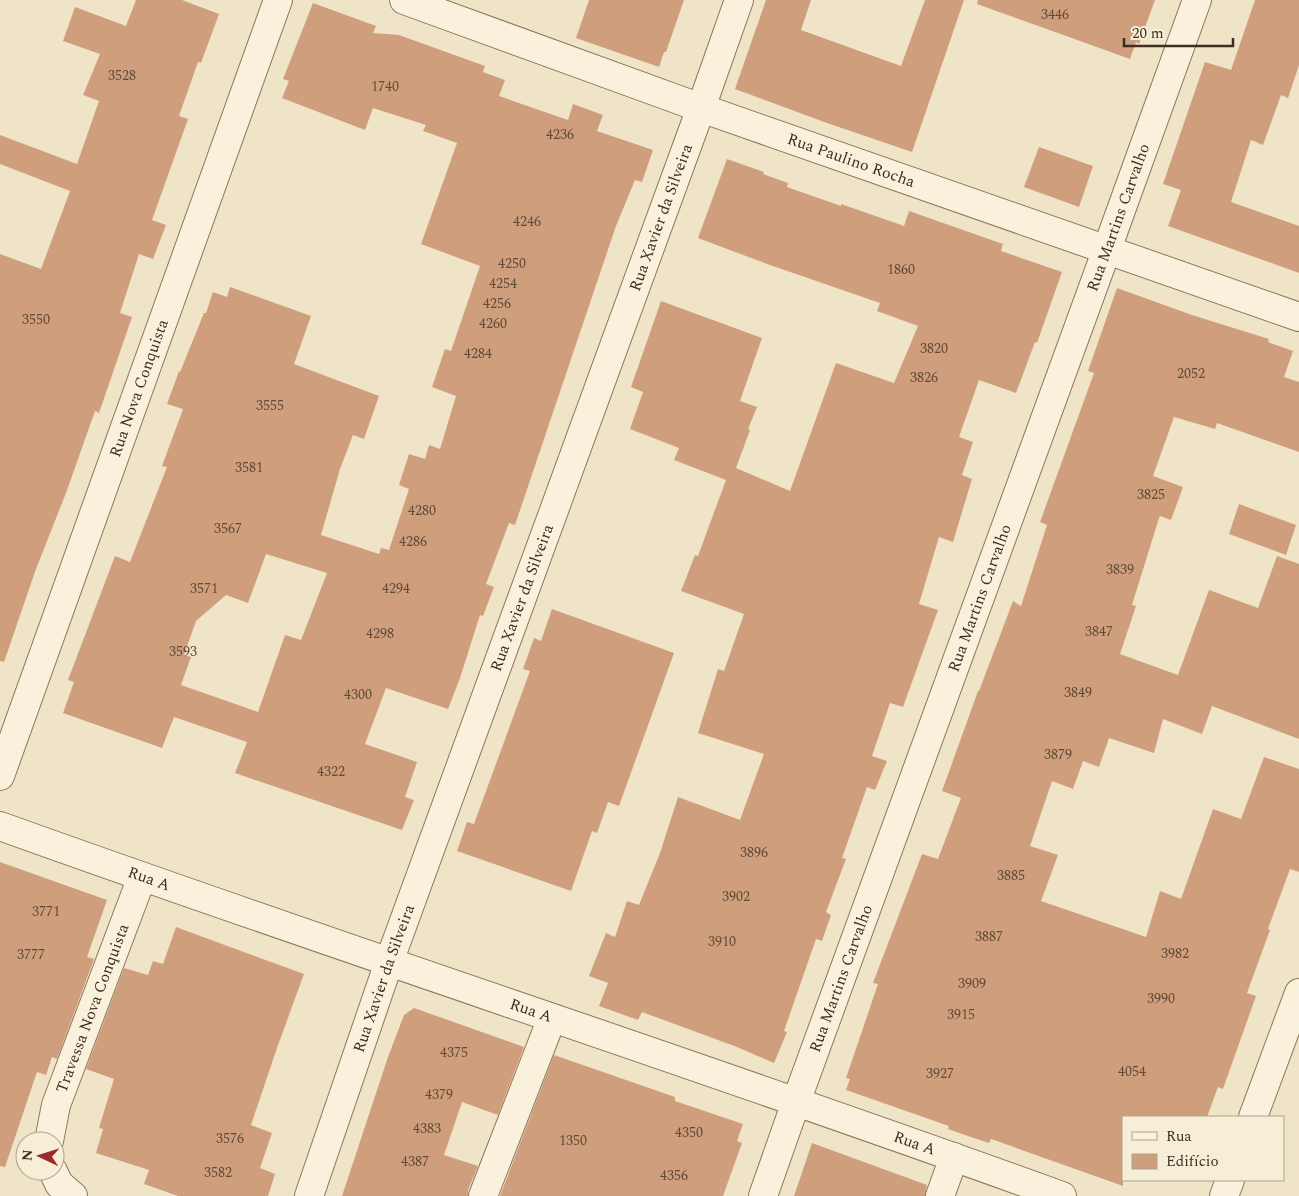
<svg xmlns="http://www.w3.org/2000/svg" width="1299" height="1196" font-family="Spectral,serif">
	<rect width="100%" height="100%" fill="#f0e4c8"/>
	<g fill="#cf9f7d" fill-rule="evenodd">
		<path d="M 136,0 L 182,0 L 219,14 L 201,63 L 198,62 L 179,116 L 188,119 L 152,220 L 166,225 L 153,259 L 139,254 L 120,313 L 132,317 L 99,413 L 95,411 L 66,493 L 36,569 L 4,662 L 0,661 L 0,254 L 41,269 L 70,191 L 0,164 L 0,135 L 77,164 L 99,101 L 83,95 L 100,54 L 63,41 L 75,7 L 126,26 Z"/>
		<path d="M 589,0 L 684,0 L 666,52 L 664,52 L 659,67 L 576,38 Z"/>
		<path d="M 766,0 L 811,0 L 801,30 L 901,66 L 925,0 L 964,0 L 912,152 L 827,123 L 735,89 Z"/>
		<path d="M 978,0 L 1155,0 L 1139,44 L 1136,42 L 1130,59 L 977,4 Z"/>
		<path d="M 1255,0 L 1299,0 L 1299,65 L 1288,98 L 1281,95 L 1263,145 L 1251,140 L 1231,202 L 1299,226 L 1299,273 L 1168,226 L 1181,190 L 1163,184 L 1205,62 L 1231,70 Z"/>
		<path d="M 313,3 L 376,26 L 373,33 L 399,35 L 485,66 L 483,72 L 505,80 L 499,96 L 568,120 L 573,104 L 603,115 L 597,131 L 653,150 L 642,182 L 635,180 L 616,226 L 515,525 L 509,523 L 486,584 L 494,587 L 483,616 L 480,615 L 460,678 L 448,709 L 386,688 L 365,744 L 417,762 L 405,797 L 414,800 L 402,830 L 235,773 L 247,742 L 174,717 L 162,748 L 63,713 L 74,682 L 68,680 L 115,556 L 130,562 L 167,467 L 162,466 L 183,409 L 167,404 L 179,371 L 180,372 L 204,313 L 206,313 L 213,292 L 227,297 L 230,287 L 311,316 L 294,364 L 379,396 L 364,439 L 353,435 L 340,469 L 321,535 L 379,554 L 381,548 L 389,550 L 409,489 L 399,485 L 409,454 L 425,459 L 429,445 L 440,449 L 456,396 L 432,387 L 445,349 L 451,351 L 480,266 L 421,244 L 457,143 L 423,131 L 426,125 L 373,108 L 365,130 L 282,98 L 289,81 L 283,79 ZM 266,554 L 327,573 L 301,640 L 285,635 L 258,712 L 181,685 L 191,657 L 184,655 L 196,621 L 226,595 L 248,603 Z"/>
		<path d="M 1039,147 L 1093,166 L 1079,207 L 1024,187 Z"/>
		<path d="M 727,159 L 764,172 L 763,174 L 788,183 L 787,187 L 841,206 L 841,204 L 904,226 L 909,211 L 1003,244 L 1001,251 L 1062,272 L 1037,343 L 1035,342 L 1016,393 L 979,380 L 959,437 L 973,442 L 962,475 L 972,479 L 953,542 L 939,537 L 919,604 L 938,610 L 903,707 L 890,703 L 872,756 L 887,761 L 875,790 L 867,787 L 842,858 L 846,859 L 826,912 L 831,915 L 822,941 L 816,939 L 784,1031 L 787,1032 L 774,1063 L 737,1047 L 642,1012 L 638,1020 L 599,1006 L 608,983 L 589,976 L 606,933 L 615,937 L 627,901 L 639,905 L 660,853 L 678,797 L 740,820 L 764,754 L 698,733 L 718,669 L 724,671 L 744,614 L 681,591 L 695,555 L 698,556 L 726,480 L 674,460 L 679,448 L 630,429 L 643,392 L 631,387 L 661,301 L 762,338 L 740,401 L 757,407 L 748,429 L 750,430 L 736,468 L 790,491 L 836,363 L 894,383 L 918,326 L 877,311 L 880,303 L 767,264 L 698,238 Z"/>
		<path d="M 1117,288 L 1192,315 L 1269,339 L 1268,342 L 1293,351 L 1284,377 L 1299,382 L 1299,452 L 1217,423 L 1215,429 L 1174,417 L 1153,476 L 1183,487 L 1171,520 L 1160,516 L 1159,518 L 1132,605 L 1136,606 L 1120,654 L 1178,675 L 1209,590 L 1258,608 L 1277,556 L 1299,564 L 1299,739 L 1212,706 L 1202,734 L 1163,719 L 1154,753 L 1109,738 L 1099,767 L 1083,761 L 1073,789 L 1052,781 L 1030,846 L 1058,855 L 1041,901 L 1146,937 L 1160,891 L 1181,899 L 1213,809 L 1241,819 L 1264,757 L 1299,769 L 1299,872 L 1290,869 L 1268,929 L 1270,930 L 1247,993 L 1256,996 L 1223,1089 L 1218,1087 L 1207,1117 L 1123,1117 L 1123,1186 L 991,1139 L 989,1143 L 965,1135 L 948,1129 L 949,1126 L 846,1090 L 850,1079 L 846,1078 L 878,984 L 873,983 L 922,854 L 938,859 L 961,798 L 942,791 L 978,691 L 979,691 L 1013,601 L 1021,606 L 1047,525 L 1040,522 L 1094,373 L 1088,371 Z"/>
		<path d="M 1239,504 L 1296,525 L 1286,555 L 1229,534 Z"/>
		<path d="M 552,609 L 674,653 L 619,806 L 608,802 L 597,833 L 592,831 L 571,891 L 457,851 L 467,822 L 474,824 L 530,671 L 523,669 L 534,638 L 541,641 Z"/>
		<path d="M 0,862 L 107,900 L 87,957 L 94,959 L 57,1059 L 52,1057 L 46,1075 L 37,1072 L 5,1167 L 0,1166 Z"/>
		<path d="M 176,927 L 304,974 L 277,1048 L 251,1125 L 272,1133 L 260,1168 L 275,1174 L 268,1196 L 178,1196 L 144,1184 L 149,1170 L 96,1153 L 103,1129 L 99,1128 L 114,1079 L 86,1069 L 124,968 L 148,975 L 153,961 L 163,964 Z"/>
		<path d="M 414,1008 L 524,1047 L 498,1115 L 462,1102 L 444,1155 L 478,1166 L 468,1190 L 468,1196 L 342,1196 L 388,1057 L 404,1015 Z"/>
		<path d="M 554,1055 L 675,1097 L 675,1101 L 743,1124 L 737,1141 L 742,1143 L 723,1196 L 500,1196 Z"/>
		<path d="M 812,1143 L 927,1185 L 925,1196 L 794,1196 Z"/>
	</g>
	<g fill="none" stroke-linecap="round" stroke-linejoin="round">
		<g stroke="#8d765c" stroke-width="30">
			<g id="minor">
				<path id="s1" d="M 404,0 L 701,108 L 1299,317"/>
				<path id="s2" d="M 0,776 L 278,0"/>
				<path id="s3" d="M 0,826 C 353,953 710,1068 1062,1196"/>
				<path d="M 1253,1117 L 1299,993"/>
				<path id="s4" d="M 49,1141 L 56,1105 L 142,877"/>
				<path d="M 53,1171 L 59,1184 L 73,1196"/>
				<path id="s5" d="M 309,1196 L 389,962 L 701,108 L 739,0"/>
				<path d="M 483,1196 L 552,1018"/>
				<path id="s6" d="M 763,1196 L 796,1102 L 1107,249 L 1197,0"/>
				<path d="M 940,1196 L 954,1157"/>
				<path d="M 1224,1196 L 1230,1180"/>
			</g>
		</g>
		<use href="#minor" stroke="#faf1dc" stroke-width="28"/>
	</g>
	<g text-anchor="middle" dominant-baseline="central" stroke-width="5" stroke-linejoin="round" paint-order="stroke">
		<g font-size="14" fill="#624a37">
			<text x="1055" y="14">3446</text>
			<text x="122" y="75">3528</text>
			<text x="385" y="86">1740</text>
			<text x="560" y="134">4236</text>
			<text x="527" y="221">4246</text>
			<text x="512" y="263">4250</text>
			<text x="901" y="269">1860</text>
			<text x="503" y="283">4254</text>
			<text x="497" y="303">4256</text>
			<text x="36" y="319">3550</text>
			<text x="493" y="323">4260</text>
			<text x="934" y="348">3820</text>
			<text x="478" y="353">4284</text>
			<text x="1191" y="373">2052</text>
			<text x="924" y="377">3826</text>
			<text x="270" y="405">3555</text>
			<text x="249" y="467">3581</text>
			<text x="1151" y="494">3825</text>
			<text x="422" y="510">4280</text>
			<text x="228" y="528">3567</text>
			<text x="413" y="541">4286</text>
			<text x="1120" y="569">3839</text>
			<text x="204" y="588">3571</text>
			<text x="396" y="588">4294</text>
			<text x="1099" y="631">3847</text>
			<text x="380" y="633">4298</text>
			<text x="183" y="651">3593</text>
			<text x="1078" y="692">3849</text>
			<text x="358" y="694">4300</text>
			<text x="1058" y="754">3879</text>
			<text x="331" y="771">4322</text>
			<text x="754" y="852">3896</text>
			<text x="1011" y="875">3885</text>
			<text x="736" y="896">3902</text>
			<text x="46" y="911">3771</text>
			<text x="989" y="936">3887</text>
			<text x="722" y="941">3910</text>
			<text x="1175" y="953">3982</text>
			<text x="31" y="954">3777</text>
			<text x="972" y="983">3909</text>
			<text x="1161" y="998">3990</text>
			<text x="961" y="1014">3915</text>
			<text x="454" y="1052">4375</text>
			<text x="1132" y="1071">4054</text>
			<text x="940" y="1073">3927</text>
			<text x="439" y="1094">4379</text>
			<text x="427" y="1128">4383</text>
			<text x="689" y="1132">4350</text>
			<text x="230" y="1138">3576</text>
			<text x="573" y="1140">1350</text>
			<text x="415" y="1161">4387</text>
			<text x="218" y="1172">3582</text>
			<text x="674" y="1175">4356</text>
		</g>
		<g font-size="16" fill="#3d2e20" stroke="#f7eed8">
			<text stroke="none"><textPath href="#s1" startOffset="475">Rua Paulino Rocha</textPath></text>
			<text stroke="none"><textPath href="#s5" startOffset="1040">Rua Xavier da Silveira</textPath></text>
			<text stroke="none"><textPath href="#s6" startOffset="1041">Rua Martins Carvalho</textPath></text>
			<text stroke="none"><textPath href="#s2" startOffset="412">Rua Nova Conquista</textPath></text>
			<text stroke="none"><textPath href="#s5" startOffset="635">Rua Xavier da Silveira</textPath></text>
			<text stroke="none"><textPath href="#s6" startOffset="636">Rua Martins Carvalho</textPath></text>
			<text stroke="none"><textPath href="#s3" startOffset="158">Rua A</textPath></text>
			<text stroke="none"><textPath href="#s5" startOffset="230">Rua Xavier da Silveira</textPath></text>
			<text stroke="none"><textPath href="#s6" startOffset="231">Rua Martins Carvalho</textPath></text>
			<text stroke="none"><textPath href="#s4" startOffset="140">Travessa Nova Conquista</textPath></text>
			<text stroke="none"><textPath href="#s3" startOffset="562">Rua A</textPath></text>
			<text stroke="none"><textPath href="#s3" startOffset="968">Rua A</textPath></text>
		</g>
	</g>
	<rect x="1122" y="1116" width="162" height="65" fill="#f7eed8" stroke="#ada18e"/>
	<rect x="1132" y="1132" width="25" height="8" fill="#faf1dc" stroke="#ada18e"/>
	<text x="1166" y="1141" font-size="15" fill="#3d2e20">Rua</text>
	<rect x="1132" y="1154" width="25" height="15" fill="#cf9f7d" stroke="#ada18e"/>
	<text x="1166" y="1166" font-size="15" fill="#3d2e20">Edifício</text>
	<g transform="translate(40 1156) rotate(274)"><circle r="24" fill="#f7eed8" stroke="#ada18e"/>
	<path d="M0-4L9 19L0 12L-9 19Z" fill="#9e2a2b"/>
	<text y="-8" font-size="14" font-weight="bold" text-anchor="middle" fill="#3d2e20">N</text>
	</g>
	<path d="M1124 38v8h109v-8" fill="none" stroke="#3d2e20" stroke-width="2.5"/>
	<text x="1132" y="38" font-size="15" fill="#3d2e20" stroke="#f7eed8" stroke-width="4" paint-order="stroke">20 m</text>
</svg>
